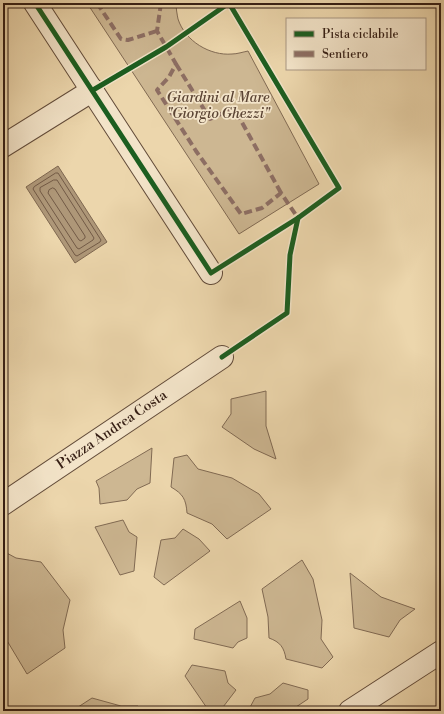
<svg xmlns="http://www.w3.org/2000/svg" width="444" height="714" font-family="'Libre Bodoni',serif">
	<rect width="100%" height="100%" fill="#ecd6ac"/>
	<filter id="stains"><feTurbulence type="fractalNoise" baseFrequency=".005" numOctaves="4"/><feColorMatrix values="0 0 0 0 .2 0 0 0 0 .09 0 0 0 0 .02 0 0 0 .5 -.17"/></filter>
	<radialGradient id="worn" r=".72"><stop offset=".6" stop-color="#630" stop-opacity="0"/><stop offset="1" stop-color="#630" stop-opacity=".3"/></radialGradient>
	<g fill="#cdb792" stroke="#816a53">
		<path d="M 87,3 L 176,3 C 176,8 177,14 178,19 C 185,41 210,56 232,54 C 237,54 243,52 248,51 L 319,184 L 239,234 Z"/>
		<path d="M 266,391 L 266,426 L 276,459 L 254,449 L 222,427 L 231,414 L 231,399 Z"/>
		<path d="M 152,448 L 150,483 L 137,489 L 127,500 L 100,504 L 99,488 L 96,481 Z"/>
		<path d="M 187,455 L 198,469 L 232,478 L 259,494 L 271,509 L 227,539 L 212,524 L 187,513 C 186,499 183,494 171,487 L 174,458 Z"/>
		<path d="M 123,520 L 129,532 L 137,537 L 134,571 L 120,575 L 95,527 Z"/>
		<path d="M 183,529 L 199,539 L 210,551 L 164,585 L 154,577 L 161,540 L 175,538 Z"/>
		<path d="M 3,551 L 16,558 L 41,562 L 70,600 L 63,630 L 65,648 L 27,674 L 3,634 Z"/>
		<path d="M 302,560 L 313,579 L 322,620 L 321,639 L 333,657 L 322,668 L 286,659 C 284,647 280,642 269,638 L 268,617 L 262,589 Z"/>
		<path d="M 350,573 L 381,597 L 415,609 L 400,620 L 389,637 L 354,628 Z"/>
		<path d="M 240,601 L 247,618 L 247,638 L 238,642 L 233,648 L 194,639 L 195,629 Z"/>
		<path d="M 192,665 L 225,671 L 228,683 L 236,690 L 220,711 L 209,711 L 185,676 Z"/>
		<path d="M 283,683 L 308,690 L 308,699 L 290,711 L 248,711 L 255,698 L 270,694 Z"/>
		<path d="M 92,698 L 121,706 L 138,706 L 141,711 L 72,711 Z"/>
	</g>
	<path fill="#ae9778" stroke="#7e6750" d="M 58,166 L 107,242 L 75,263 L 26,187 Z"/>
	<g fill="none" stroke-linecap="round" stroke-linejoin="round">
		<g stroke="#725a46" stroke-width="1">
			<path d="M 56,173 L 58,173 L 101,240 L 100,242 L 77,256 L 75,255 L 33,189 L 34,187 Z"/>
			<path d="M 54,180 L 57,180 L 94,238 L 93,240 L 79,249 L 77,248 L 40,191 L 40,188 Z"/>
			<path d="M 53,188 L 55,189 L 85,236 L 85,238 L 81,241 L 79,240 L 48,193 L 49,190 Z"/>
		</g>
		<g stroke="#634c3a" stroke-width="24">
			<g id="street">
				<path d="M 35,3 L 211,273"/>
				<path d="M 3,146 L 93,90"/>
				<path d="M 3,504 L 222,357"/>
				<path d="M 350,711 L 441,652"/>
			</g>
		</g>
		<use href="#street" stroke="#f3e4c9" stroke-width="22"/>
		<g stroke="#8d6e63" stroke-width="4" stroke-dasharray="8 4" stroke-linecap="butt">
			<path d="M 97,3 L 121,39 L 128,40 L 157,31"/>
			<path d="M 161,3 L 157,31 L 176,64 L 169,77 L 157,90 L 196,151 L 241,214 L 262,208 L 281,193 L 298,218"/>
			<path d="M 176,64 L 210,119 L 234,108 L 281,193"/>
		</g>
		<g stroke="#f3e4c9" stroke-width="8">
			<g id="cycleway">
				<path d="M 35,3 L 211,273 L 298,218"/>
				<path d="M 93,90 L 166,47 L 229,3"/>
				<path d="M 222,357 L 287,313 L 290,255 L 298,218 L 339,188 L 229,3"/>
			</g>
		</g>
		<use href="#cycleway" stroke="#1b5e20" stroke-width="5"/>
	</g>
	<g text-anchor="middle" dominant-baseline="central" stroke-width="3.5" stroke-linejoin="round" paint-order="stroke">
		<g font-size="14" font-style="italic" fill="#5b4434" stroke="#f3e4c9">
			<text x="218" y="98">Giardini al Mare<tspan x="218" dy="16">"Giorgio Ghezzi"</tspan></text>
		</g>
		<g font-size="14" fill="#351e14" stroke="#f3e4c9">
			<text transform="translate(112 430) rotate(-34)">Piazza Andrea Costa</text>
		</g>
	</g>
	<rect width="444" height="714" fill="none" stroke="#ecd6ac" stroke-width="16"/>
	<rect x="4" y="4" width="436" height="706" fill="none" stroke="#351e14" stroke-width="2"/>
	<rect x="8" y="8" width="428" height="698" fill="none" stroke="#351e14"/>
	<rect x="286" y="18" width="140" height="52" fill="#f3e4c9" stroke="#a79581"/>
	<rect x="294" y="31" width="20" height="6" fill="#1b5e20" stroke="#a79581"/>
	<text x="322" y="38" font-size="12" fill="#351e14">Pista ciclabile</text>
	<rect x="294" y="51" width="20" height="6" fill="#8d6e63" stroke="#a79581"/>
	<text x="322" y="58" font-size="12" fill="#351e14">Sentiero</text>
	<rect width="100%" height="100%" filter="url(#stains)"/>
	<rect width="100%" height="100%" fill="url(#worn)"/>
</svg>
